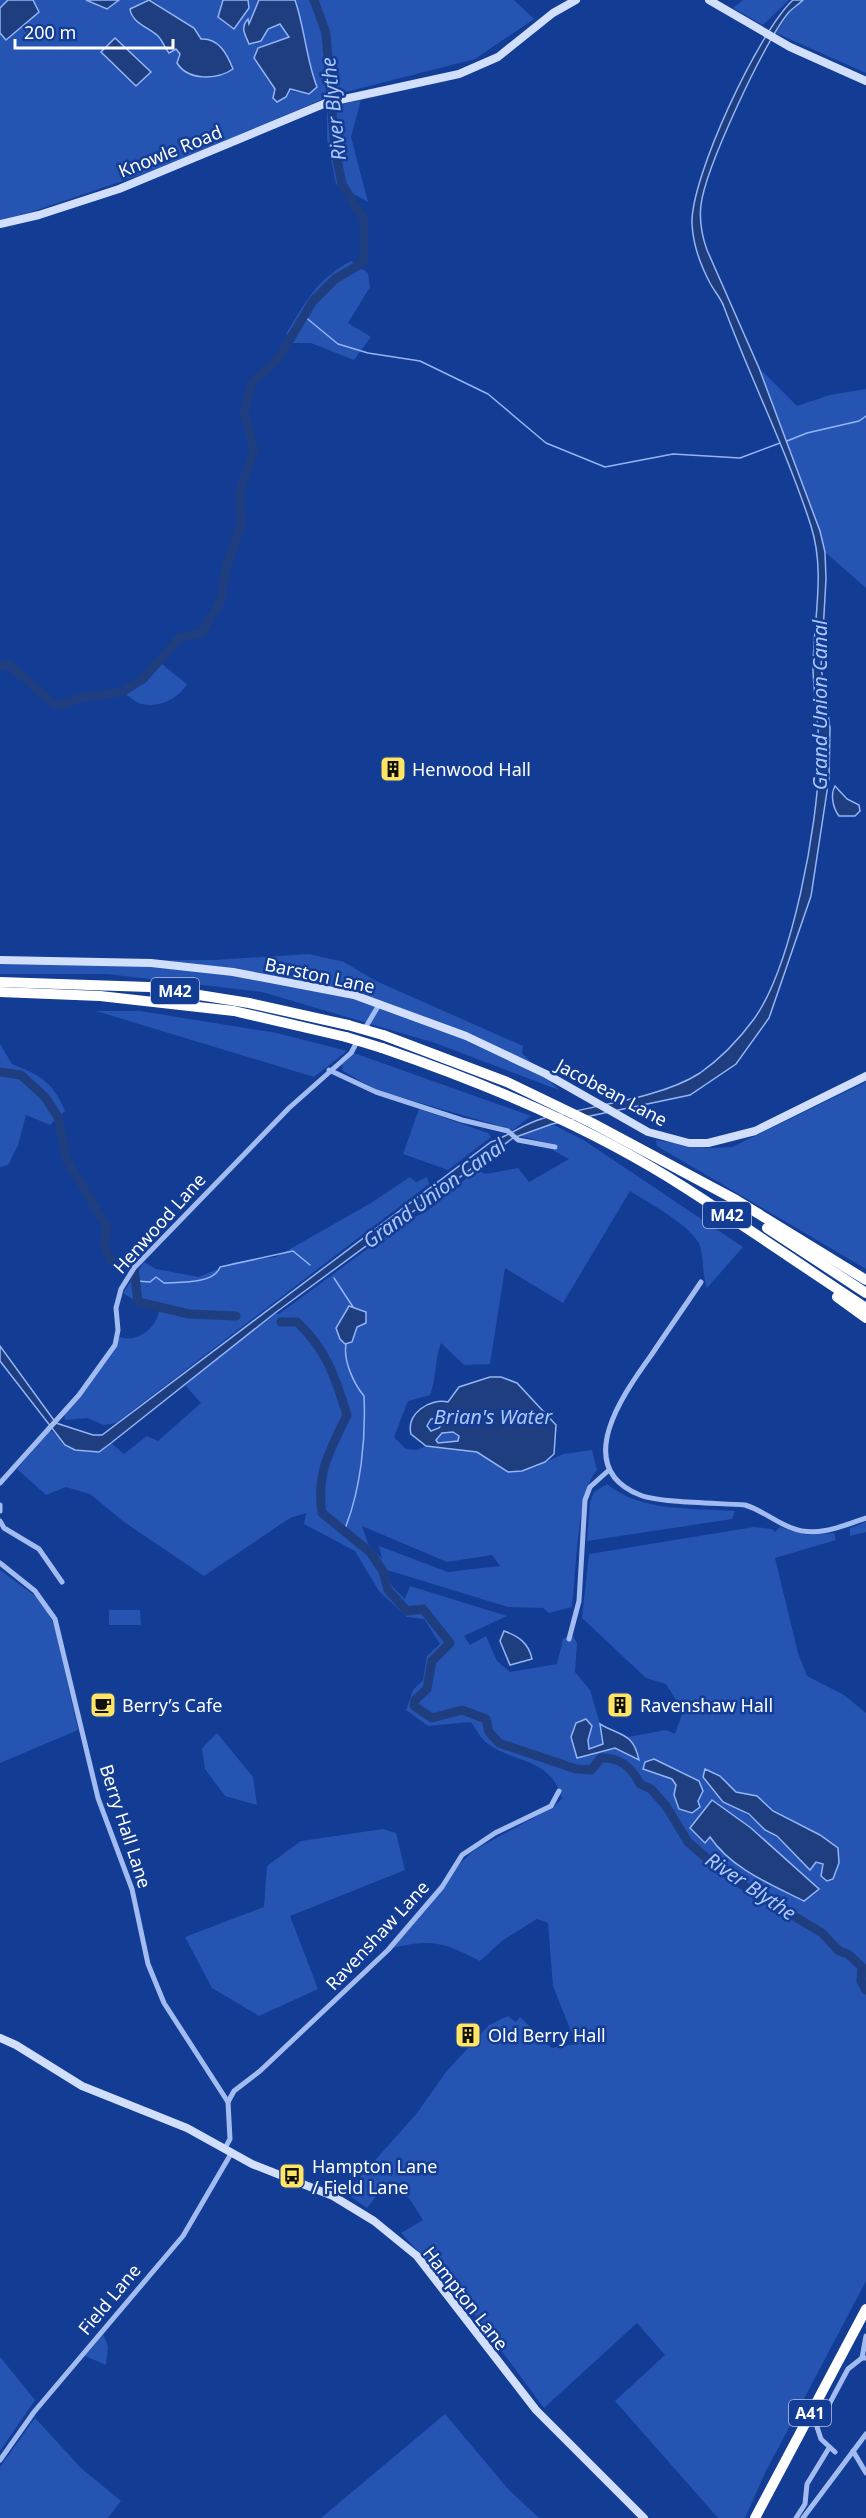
<svg xmlns="http://www.w3.org/2000/svg" width="866" height="2518" font-family="'Noto Sans',sans-serif">
	<rect width="100%" height="100%" fill="#133c94"/>
	<g fill="#2554b3" fill-rule="evenodd">
		<path d="M 0,0 L 86,0 L 107,9 L 119,0 L 149,0 L 130,9 C 132,23 148,27 158,36 C 162,39 165,47 168,53 L 176,49 L 180,54 L 177,63 C 187,80 205,76 223,75 L 209,39 L 201,39 L 194,28 L 152,0 L 223,0 L 220,5 L 249,8 L 248,0 L 259,0 L 249,25 L 244,24 L 261,41 L 268,29 L 280,24 L 289,38 L 258,48 L 266,79 L 275,89 L 309,94 L 317,87 C 306,59 305,29 294,0 L 514,0 L 534,19 L 475,59 L 330,96 L 161,168 L 28,213 L 0,220 Z"/>
		<path d="M 743,0 L 789,0 L 763,25 L 733,8 Z"/>
		<path d="M 803,0 L 866,0 L 866,73 L 776,33 L 789,13 Z"/>
		<path d="M 361,100 L 351,137 L 368,202 L 336,184 L 327,139 L 327,108 Z"/>
		<path d="M 351,261 L 368,273 L 370,287 L 348,323 L 371,337 L 354,360 L 311,343 L 293,343 L 286,334 C 306,301 316,280 351,261 Z"/>
		<path d="M 759,368 L 797,406 L 830,395 L 866,389 L 866,588 L 825,552 L 820,531 Z"/>
		<path d="M 159,662 L 187,684 C 179,698 160,708 142,704 C 136,703 128,695 122,692 L 143,679 Z"/>
		<path d="M 309,954 L 344,962 L 376,981 L 523,1046 L 522,1053 L 559,1090 L 435,1043 L 262,992 L 106,974 L 0,974 L 0,961 L 214,960 Z"/>
		<path d="M 96,1011 L 140,1011 L 277,1033 L 347,1051 L 314,1077 Z"/>
		<path d="M 0,1044 L 12,1064 C 40,1075 53,1082 65,1111 L 50,1125 L 26,1115 L 18,1145 L 8,1165 L 0,1167 Z"/>
		<path d="M 354,1053 L 531,1116 L 513,1130 L 376,1090 L 343,1071 L 342,1064 Z"/>
		<path d="M 866,1082 L 866,1269 L 657,1146 L 656,1140 L 708,1148 L 732,1147 Z"/>
		<path d="M 419,1109 L 488,1133 L 491,1137 L 448,1170 L 403,1154 Z"/>
		<path d="M 552,1124 L 585,1141 L 743,1247 L 707,1288 C 702,1274 704,1260 700,1246 C 694,1227 647,1202 630,1191 L 563,1303 L 505,1268 L 490,1364 L 464,1365 L 441,1343 C 434,1361 437,1378 430,1395 L 408,1401 L 394,1437 L 406,1449 L 417,1450 L 426,1446 L 477,1452 L 508,1472 L 536,1467 L 563,1454 L 592,1450 L 597,1470 C 577,1490 576,1576 572,1607 L 549,1613 L 543,1608 L 508,1607 L 387,1570 L 392,1586 L 405,1599 L 410,1586 L 507,1616 L 464,1636 L 470,1645 L 486,1636 L 497,1661 L 510,1672 L 557,1664 L 563,1639 L 572,1634 L 577,1643 L 575,1672 L 590,1690 L 600,1724 L 628,1737 L 666,1730 L 675,1734 L 683,1711 L 666,1684 L 646,1678 L 582,1618 L 589,1554 L 754,1527 L 772,1529 L 775,1532 L 780,1527 L 807,1535 L 834,1533 L 836,1540 L 775,1558 L 798,1653 L 807,1676 L 844,1695 L 866,1713 L 866,2281 L 765,2473 L 745,2518 L 718,2518 L 615,2401 L 665,2355 L 637,2323 L 544,2408 L 466,2303 L 401,2233 L 423,2220 L 409,2198 L 384,2186 L 367,2208 L 346,2193 L 417,2113 L 446,2072 L 489,2025 L 508,2016 L 516,2022 L 520,2017 L 552,2048 L 576,2044 L 553,1986 L 548,1923 L 537,1919 L 503,1940 L 480,1961 C 446,1943 431,1938 393,1948 L 459,1864 L 476,1849 L 552,1808 L 562,1799 C 550,1757 519,1765 488,1744 C 481,1739 476,1729 471,1722 L 428,1726 L 406,1710 L 413,1690 L 423,1680 L 427,1656 L 440,1644 L 424,1619 L 407,1617 L 379,1591 L 355,1551 L 304,1524 L 306,1513 L 290,1518 L 204,1576 L 124,1522 L 90,1494 L 66,1487 L 46,1495 L 17,1469 L 50,1430 C 71,1447 86,1460 111,1443 L 124,1454 L 147,1436 L 158,1441 L 201,1403 L 185,1385 L 274,1313 L 279,1314 L 397,1227 L 430,1209 L 477,1169 L 485,1174 L 518,1168 L 529,1182 L 569,1159 L 554,1151 L 556,1145 L 520,1136 ZM 362,1526 L 447,1562 L 492,1555 L 500,1566 L 448,1572 L 379,1546 L 382,1559 L 368,1544 ZM 720,1776 L 736,1792 L 757,1796 L 773,1811 L 820,1835 L 827,1881 L 823,1864 L 816,1862 L 810,1869 C 783,1842 758,1818 723,1802 Z"/>
		<path d="M 410,1177 L 416,1182 L 427,1177 L 429,1184 L 116,1423 L 104,1425 L 87,1418 L 65,1420 L 64,1414 L 120,1337 C 138,1343 157,1327 159,1311 L 147,1308 L 123,1293 L 144,1262 L 156,1269 L 199,1277 L 234,1262 L 276,1257 L 371,1203 Z"/>
		<path d="M 453,1432 L 459,1436 L 458,1441 L 438,1443 L 436,1440 L 442,1433 Z"/>
		<path d="M 607,1484 C 640,1512 693,1508 735,1511 L 732,1519 L 587,1541 L 590,1502 L 594,1492 Z"/>
		<path d="M 866,1522 L 866,1532 L 850,1536 L 850,1528 Z"/>
		<path d="M 0,1570 L 42,1601 L 54,1624 L 78,1730 L 0,1763 Z"/>
		<path d="M 109,1610 L 140,1610 L 141,1625 L 109,1625 Z"/>
		<path d="M 217,1733 L 253,1777 L 257,1805 L 225,1796 L 205,1769 L 202,1748 Z"/>
		<path d="M 383,1829 L 396,1833 L 405,1870 L 290,1916 L 318,1989 L 259,2016 L 212,1988 L 185,1937 L 264,1907 L 267,1866 L 301,1841 Z"/>
		<path d="M 103,2334 L 108,2346 L 106,2365 L 85,2356 Z"/>
		<path d="M 0,2357 L 35,2400 L 0,2451 Z"/>
		<path d="M 445,2414 L 509,2490 L 539,2518 L 321,2518 Z"/>
		<path d="M 35,2418 L 81,2468 L 121,2501 L 108,2518 L 0,2518 L 0,2467 Z"/>
	</g>
	<g fill="#1f3e80" stroke="#94b5f5" stroke-width="1.5" fill-rule="evenodd">
		<path d="M 8,0 L 33,0 L 39,12 L 6,40 L 0,33 L 0,8 Z"/>
		<path d="M 86,0 L 119,0 L 107,9 Z"/>
		<path d="M 149,0 L 194,28 L 201,39 C 219,38 227,54 233,69 C 217,80 188,81 177,63 L 180,54 L 176,49 L 169,53 C 165,48 162,40 158,36 C 148,27 132,23 130,9 Z"/>
		<path d="M 223,0 L 248,0 L 249,8 L 234,29 L 218,17 Z"/>
		<path d="M 259,0 L 295,0 C 305,29 306,59 317,87 L 309,94 L 290,89 L 286,97 L 277,102 L 273,98 L 275,89 L 254,58 L 258,48 L 289,37 L 280,24 L 268,29 L 261,41 L 249,44 C 245,34 240,28 248,19 L 249,24 Z"/>
		<path d="M 793,0 L 803,0 C 799,4 793,8 789,12 C 765,40 705,169 701,205 C 699,221 702,236 707,250 L 759,368 L 820,531 L 825,552 L 826,579 L 821,667 L 830,728 L 829,778 L 811,896 L 769,1018 L 736,1064 L 690,1095 L 552,1124 L 513,1138 L 275,1313 L 111,1443 L 99,1452 L 75,1450 L 65,1445 L 0,1361 L 0,1346 L 56,1423 L 93,1435 L 102,1435 L 491,1142 C 508,1136 524,1124 541,1119 C 588,1106 660,1099 700,1073 C 720,1059 740,1038 754,1019 C 792,966 818,825 819,759 C 820,729 814,700 813,670 C 813,621 826,573 811,526 C 787,451 751,380 724,307 C 721,298 714,291 710,283 C 701,266 693,244 692,224 C 690,178 759,31 793,0 Z"/>
		<path d="M 115,38 L 151,72 L 136,86 L 101,52 Z"/>
		<path d="M 835,786 L 847,799 L 859,805 L 860,811 L 855,816 L 839,816 C 833,808 830,795 835,786 Z"/>
		<path d="M 349,1306 L 366,1312 L 366,1323 L 357,1327 L 352,1342 L 345,1344 L 340,1339 L 336,1328 Z"/>
		<path d="M 490,1377 L 501,1377 L 517,1383 L 556,1425 L 554,1454 L 545,1462 L 522,1471 L 508,1472 L 477,1452 L 426,1446 L 411,1434 C 406,1414 429,1398 448,1402 L 459,1387 ZM 443,1418 L 444,1421 L 439,1428 L 431,1431 L 427,1426 L 431,1419 ZM 453,1432 L 459,1436 L 458,1441 L 438,1443 L 436,1440 L 442,1433 Z"/>
		<path d="M 504,1631 C 518,1636 529,1643 532,1659 L 510,1665 L 500,1641 Z"/>
		<path d="M 586,1719 L 592,1726 L 588,1740 L 589,1749 L 603,1744 L 600,1724 C 620,1736 633,1732 639,1760 L 615,1748 L 577,1758 L 571,1737 L 576,1723 Z"/>
		<path d="M 654,1759 L 699,1781 L 703,1791 L 698,1801 L 700,1807 L 692,1813 L 679,1809 L 674,1795 L 676,1785 L 672,1779 L 643,1769 L 645,1762 Z"/>
		<path d="M 705,1769 L 720,1776 L 736,1792 L 757,1796 L 773,1811 L 820,1835 L 838,1848 L 839,1863 L 833,1879 L 827,1881 L 821,1876 L 823,1864 L 816,1862 L 810,1870 L 777,1836 L 765,1830 L 749,1814 L 723,1802 L 703,1777 Z"/>
		<path d="M 712,1800 L 751,1828 L 819,1889 L 804,1901 C 770,1884 732,1869 710,1837 L 705,1843 L 690,1828 Z"/>
	</g>
	<g fill="none" stroke-linecap="round" stroke-linejoin="round">
		<g stroke="#94b5f5" stroke-width="1.5">
			<path d="M 304,316 L 338,344 L 368,353 L 420,361 L 488,394 L 546,443 L 605,467 L 673,454 L 740,458 L 780,443"/>
			<path d="M 787,441 L 807,433 L 859,421 L 866,416"/>
			<path d="M 334,1278 L 353,1307"/>
			<path d="M 137,1281 L 150,1282 L 156,1277 L 164,1283 C 181,1282 214,1284 220,1267 L 293,1251 L 310,1265"/>
			<path d="M 344,1531 C 361,1490 366,1439 364,1396 C 354,1384 343,1361 346,1344"/>
		</g>
		<g stroke="#1f3e80" stroke-width="9">
			<path d="M 0,666 L 8,664 L 54,704 L 65,704 L 79,698 L 122,692 L 143,679 L 179,638 L 202,633 L 221,600 L 226,567 L 241,526 L 240,491 L 254,450 L 244,412 L 252,383 L 278,359 L 313,301 L 335,279 L 364,262 L 364,220 L 342,184 L 335,149 L 326,33 L 314,0"/>
			<path d="M 0,1072 L 21,1075 L 45,1097 L 58,1117 L 67,1160 L 107,1227 L 104,1246 L 111,1261 L 121,1261 L 134,1268 L 138,1302 L 189,1314 L 236,1316"/>
			<path d="M 281,1322 L 297,1322 C 327,1350 335,1377 347,1415 C 330,1451 316,1472 322,1513 L 370,1552 L 383,1571 L 388,1590 L 407,1611 L 423,1609 L 450,1643 L 432,1661 L 427,1689 L 415,1700 L 414,1706 L 432,1718 L 462,1710 L 486,1719 L 489,1732 L 499,1743 L 576,1769 L 591,1770 L 601,1758 C 621,1757 632,1768 640,1784 L 651,1789 L 666,1806 L 688,1842 L 718,1868 L 744,1886 L 822,1933 L 839,1951 L 848,1954 L 862,1967 L 861,1981 L 866,1990"/>
		</g>
		<g stroke="#a2bcf2" stroke-width="5">
			<path d="M 364,1030 L 380,1003"/>
			<path d="M 329,1070 L 376,1092 L 462,1120 L 508,1131 L 518,1140 L 555,1147"/>
			<path d="M 701,1282 C 685,1306 668,1330 652,1354 C 624,1393 570,1467 640,1495 C 659,1503 721,1503 745,1505 C 762,1510 775,1522 792,1528 C 816,1538 843,1526 866,1518"/>
			<path d="M 0,1483 L 79,1395 L 115,1345 L 118,1330 L 116,1308 L 121,1289 L 134,1268 L 289,1108 L 351,1053 L 358,1040"/>
			<path d="M 0,1505 L 0,1511"/>
			<path d="M 0,1521 L 4,1528 L 39,1549 L 62,1582"/>
			<path d="M 0,1563 L 35,1591 L 55,1619 L 98,1798 L 132,1889 L 148,1964 L 164,2003 L 228,2102"/>
			<path d="M 569,1639 L 579,1601 L 585,1500 L 590,1487 L 609,1470"/>
			<path d="M 225,2148 L 230,2139 L 228,2102 L 234,2091 L 260,2071 L 388,1950 L 442,1887 L 462,1855 L 495,1833 L 551,1806 L 559,1791"/>
			<path d="M 862,2358 L 866,2336"/>
			<path d="M 853,2451 L 866,2473"/>
			<path d="M 835,2452 L 821,2439 L 817,2427 L 848,2369 L 862,2358 L 866,2358"/>
			<path d="M 0,2460 L 34,2412 L 183,2236 L 232,2152"/>
			<path d="M 796,2518 L 805,2504 L 807,2484 L 829,2448"/>
			<path d="M 803,2518 L 866,2434"/>
		</g>
		<g stroke="#d1defc" stroke-width="8">
			<path d="M 709,0 L 790,47 L 866,81"/>
			<path d="M 0,224 L 39,215 L 119,189 L 326,103 L 459,74 L 498,57 L 553,13 L 576,0"/>
			<path d="M 0,960 L 151,963 L 233,972 L 354,995 L 466,1036 L 546,1074 L 648,1132 L 689,1143 L 708,1143 L 755,1131 L 866,1076"/>
			<path d="M 0,2038 L 16,2045 L 82,2086 L 187,2128 L 252,2164 L 333,2196 L 374,2221 L 417,2256 L 536,2410 L 644,2518"/>
		</g>
		<g stroke="#fff" stroke-width="10">
			<path d="M 0,982 L 149,987 L 249,1003 L 348,1025"/>
			<path d="M 0,992 L 100,996 L 234,1011 L 346,1037"/>
			<path d="M 383,1035 L 507,1082 L 592,1123 L 736,1200 L 866,1280"/>
			<path d="M 382,1048 C 487,1084 590,1127 684,1187 C 745,1226 805,1268 866,1308"/>
			<path d="M 767,1228 L 866,1293"/>
			<path d="M 837,1297 L 866,1318"/>
			<path d="M 755,2518 L 866,2309"/>
		</g>
		<g stroke="#fff" stroke-width="10">
			<path d="M 348,1025 L 383,1035"/>
			<path d="M 346,1037 L 382,1048"/>
		</g>
	</g>
	<defs>
		<g id="building-square" transform="scale(1.35)"><rect x="-9" y="-9" width="18" height="18" rx="4" fill="#ffe563" stroke="#133c94"/><path d="M-4-6H4V6H1V3H-1V6H-4ZM-2.5-4.3h1.7v1.8h-1.7ZM.8-4.3h1.7v1.8H.8ZM-2.5-1h1.7V.8h-1.7ZM.8-1h1.7V.8H.8Z" fill="#111"/></g>
		<g id="cafe-square" transform="scale(1.35)"><rect x="-9" y="-9" width="18" height="18" rx="4" fill="#ffe563" stroke="#133c94"/><path d="M-5.5-4.5H6V0H3Q3 3.5 0 3.5H-2.5Q-5.5 3.5-5.5 0ZM3-3.2v2h1.7v-2ZM-6 4.5H4V6H-6Z" fill="#111"/></g>
		<g id="bus-square" transform="scale(1.35)"><rect x="-9" y="-9" width="18" height="18" rx="4" fill="#ffe563" stroke="#133c94"/><path d="M-5-6H5V4H4V6H2V4H-2V6H-4V4H-5ZM-3.5-4V0h7V-4ZM-3.5 1.2v1.5H-2V1.2ZM2 1.2v1.5H3.5V1.2Z" fill="#111"/></g>
	</defs>
	<g fill-rule="evenodd">
		<use href="#building-square" x="393" y="769"/>
		<use href="#cafe-square" x="103" y="1705"/>
		<use href="#building-square" x="620" y="1705"/>
		<use href="#building-square" x="468" y="2035"/>
		<use href="#bus-square" x="292" y="2176"/>
	</g>
	<g text-anchor="middle" dominant-baseline="central" stroke-width="5" stroke-linejoin="round" paint-order="stroke">
		<g fill="#133c94" stroke="#b8c4df" stroke-width="1.5">
			<rect x="151" y="978" width="48" height="26" rx="4.5"/>
			<rect x="703" y="1202" width="48" height="26" rx="4.5"/>
			<rect x="789" y="2400" width="42" height="26" rx="4.5"/>
		</g>
		<g font-size="16" font-weight="bold" fill="#fff">
			<text x="175" y="991">M42</text>
			<text x="727" y="1215">M42</text>
			<text x="810" y="2413">A41</text>
		</g>
		<g font-size="18" fill="#fff" stroke="#133c94">
			<text transform="translate(170 151) rotate(-22)">Knowle Road</text>
			<text transform="translate(320 975) rotate(12)">Barston Lane</text>
			<text transform="translate(612 1092) rotate(28)">Jacobean Lane</text>
			<text transform="translate(159 1223) rotate(-48)">Henwood Lane</text>
			<text transform="translate(126 1826) rotate(72)">Berry Hall Lane</text>
			<text transform="translate(377 1935) rotate(-47)">Ravenshaw Lane</text>
			<text transform="translate(466 2298) rotate(52)">Hampton Lane</text>
			<text transform="translate(109 2299) rotate(-50)">Field Lane</text>
		</g>
		<g font-size="18" fill="#fff" stroke="#133c94" text-anchor="start">
			<text x="412" y="769">Henwood Hall</text>
			<text x="122" y="1705">Berry’s Cafe</text>
			<text x="640" y="1705">Ravenshaw Hall</text>
			<text x="488" y="2035">Old Berry Hall</text>
			<text x="312" y="2166">Hampton Lane<tspan x="312" dy="21">/ Field Lane</tspan></text>
		</g>
		<g font-size="20" font-style="italic" fill="#aec7f9" stroke="#133c94">
			<text transform="translate(333 109) rotate(-96)">River Blythe</text>
			<text transform="translate(819 705) rotate(-90)">Grand Union Canal</text>
			<text transform="translate(434 1193) rotate(-36)">Grand Union Canal</text>
			<text x="493" y="1416">Brian's Water</text>
			<text transform="translate(751 1886) rotate(34)">River Blythe</text>
		</g>
	</g>
	<path d="M15 39v9h158v-9" fill="none" stroke="#ffffff" stroke-width="3"/>
	<text x="24" y="39" font-size="18" fill="#ffffff" stroke="#133c94" stroke-width="4.5" paint-order="stroke">200 m</text>
</svg>
